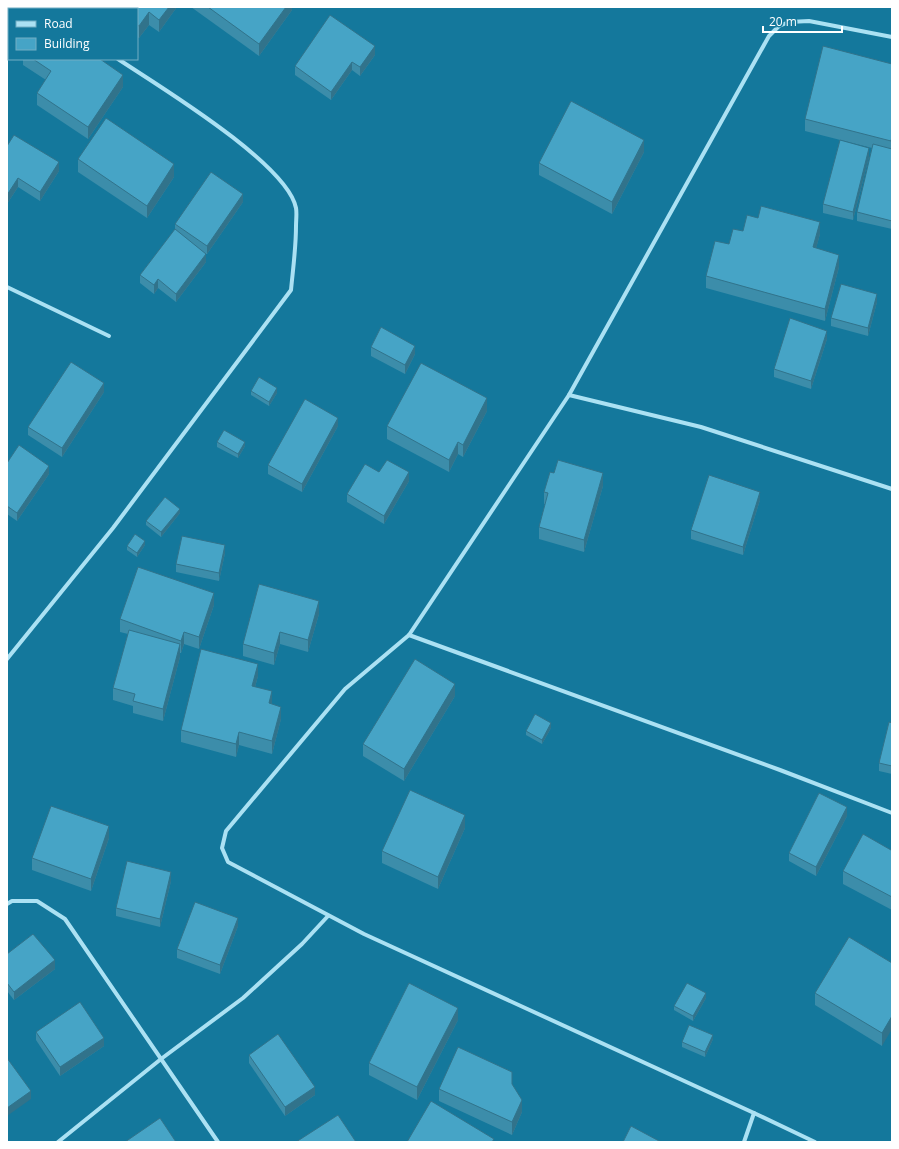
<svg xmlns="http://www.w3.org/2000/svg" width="899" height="1149" font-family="'Open Sans',sans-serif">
	<rect width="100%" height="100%" fill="#14789c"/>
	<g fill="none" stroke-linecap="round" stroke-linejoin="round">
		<g stroke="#abe1f3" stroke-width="4">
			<path d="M 38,7 L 41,9"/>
			<path d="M 7,287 L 109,336"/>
			<path d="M 569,395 L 701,427 L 892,489"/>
			<path d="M 409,635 L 780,770 L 892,813"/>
			<path d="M 7,659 L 113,528 L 291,290 C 293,269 296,248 296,226 C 296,220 297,213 296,208 C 287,163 157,85 118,59"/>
			<path d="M 7,904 L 12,901 L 37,901 L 65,919 L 218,1142"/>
			<path d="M 58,1142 L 161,1059 L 243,998 L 302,944 L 328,916"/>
			<path d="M 744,1142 L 754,1113"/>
			<path d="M 815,1142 L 754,1113 L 364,934 L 228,862 L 222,848 L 226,831 L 345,689 L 409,635 L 569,395 L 769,36 L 779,26 L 789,22 L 809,21 L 892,37"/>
		</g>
	</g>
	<g fill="#3c8daa">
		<path d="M 107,7 L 177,7 L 159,32 L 149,25 L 139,38 L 137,37 L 137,9 L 107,9 Z"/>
		<path d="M 191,7 L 292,7 L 292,10 L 259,56 Z"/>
		<path d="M 375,55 L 360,76 L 352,70 L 331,100 L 295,75 L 295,66 Z"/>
		<path d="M 23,59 L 100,59 L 123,87 L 88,139 L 37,105 L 37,93 L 46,80 L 23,65 Z"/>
		<path d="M 892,64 L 892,229 L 857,221 L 857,212 L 872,148 L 805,131 L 805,119 Z"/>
		<path d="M 7,146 L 59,171 L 40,201 L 18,187 L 7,204 Z"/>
		<path d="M 644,152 L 612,214 L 539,175 L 539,163 Z"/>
		<path d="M 869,157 L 853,220 L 823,213 L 823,204 Z"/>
		<path d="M 78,159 L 174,177 L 147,218 L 78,172 Z"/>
		<path d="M 243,202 L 207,254 L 206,254 L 206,262 L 176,302 L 158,288 L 154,294 L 140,283 L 140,275 L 175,230 L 175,224 Z"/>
		<path d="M 743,231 L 820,234 L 816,248 L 839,267 L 825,321 L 706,288 L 706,276 L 729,244 Z"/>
		<path d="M 877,302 L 868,336 L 831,326 L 831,318 Z"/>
		<path d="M 827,339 L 811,389 L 774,377 L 774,369 Z"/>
		<path d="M 371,347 L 415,354 L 405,374 L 371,356 Z"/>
		<path d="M 251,391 L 277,393 L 269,406 L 251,395 Z"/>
		<path d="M 104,392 L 62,457 L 28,435 L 28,427 Z"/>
		<path d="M 487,411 L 463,457 L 458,454 L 449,472 L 387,439 L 387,426 Z"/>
		<path d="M 338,426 L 302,492 L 268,474 L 268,465 Z"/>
		<path d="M 217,442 L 245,446 L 238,458 L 217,447 Z"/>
		<path d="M 7,463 L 49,474 L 17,521 L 7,514 Z"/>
		<path d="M 379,472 L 409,481 L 384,524 L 347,502 L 347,494 Z"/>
		<path d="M 554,473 L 603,486 L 584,552 L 539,539 L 539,527 L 545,504 L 544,504 L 544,492 Z"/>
		<path d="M 760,500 L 743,555 L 691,539 L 691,530 Z"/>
		<path d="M 180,513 L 161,537 L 146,525 L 146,521 Z"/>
		<path d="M 145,545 L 137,557 L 127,550 L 127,546 Z"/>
		<path d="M 225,553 L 219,581 L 176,572 L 176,564 Z"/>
		<path d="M 214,605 L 199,649 L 184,644 L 181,653 L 180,653 L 180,657 L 163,721 L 133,713 L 133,706 L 113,700 L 113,688 L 128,634 L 120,632 L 120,619 Z"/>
		<path d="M 319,614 L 308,652 L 280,644 L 274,665 L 243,656 L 243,644 Z"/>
		<path d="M 258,676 L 255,687 L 272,704 L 281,719 L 272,754 L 239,745 L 236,757 L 181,742 L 181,730 Z"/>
		<path d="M 455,696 L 404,781 L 363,756 L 363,744 Z"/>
		<path d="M 892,723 L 892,774 L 879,771 L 879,763 Z"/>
		<path d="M 551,728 L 542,744 L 526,735 L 526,731 Z"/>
		<path d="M 847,816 L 816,876 L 789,861 L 789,853 Z"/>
		<path d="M 465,828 L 438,889 L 382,863 L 382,851 Z"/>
		<path d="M 109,838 L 91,891 L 32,870 L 32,858 Z"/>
		<path d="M 892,849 L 892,910 L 843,884 L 843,871 L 891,850 Z"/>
		<path d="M 171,881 L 160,927 L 116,916 L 116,908 Z"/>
		<path d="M 238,926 L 220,974 L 177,958 L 177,949 Z"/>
		<path d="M 7,954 L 55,969 L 14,1000 L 7,991 Z"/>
		<path d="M 892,963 L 882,1046 L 815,1005 L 815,993 Z"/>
		<path d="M 706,998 L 693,1021 L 674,1010 L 674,1006 Z"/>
		<path d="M 458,1020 L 417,1100 L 369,1075 L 369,1063 Z"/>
		<path d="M 36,1032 L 104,1046 L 60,1076 L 36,1040 Z"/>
		<path d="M 713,1039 L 705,1057 L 682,1047 L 682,1042 Z"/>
		<path d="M 249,1055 L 315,1095 L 285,1116 L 249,1063 Z"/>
		<path d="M 512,1084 L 522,1112 L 512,1135 L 439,1101 L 439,1089 Z"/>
	</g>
	<g fill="#31738b">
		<path d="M 169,7 L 177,7 L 159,32 L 159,20 Z"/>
		<path d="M 286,7 L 292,7 L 292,10 L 259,56 L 259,44 Z"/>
		<path d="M 149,12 L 149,25 L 139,38 L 139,26 Z"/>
		<path d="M 375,46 L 375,55 L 360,76 L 360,67 Z"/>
		<path d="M 352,62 L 352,70 L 331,100 L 331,92 Z"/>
		<path d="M 123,75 L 123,87 L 88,139 L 88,127 Z"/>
		<path d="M 8,131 L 8,140 L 7,141 L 7,133 Z"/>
		<path d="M 892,137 L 892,150 L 891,153 L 891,141 Z"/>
		<path d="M 644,140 L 644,152 L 612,214 L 612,202 Z"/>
		<path d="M 869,148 L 869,157 L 853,220 L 853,212 Z"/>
		<path d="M 59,162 L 59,171 L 40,201 L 40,192 Z"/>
		<path d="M 174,164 L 174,177 L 147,218 L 147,206 Z"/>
		<path d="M 18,178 L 18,187 L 7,204 L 7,195 Z"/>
		<path d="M 243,194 L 243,202 L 207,254 L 207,246 Z"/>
		<path d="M 820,222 L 820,234 L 813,260 L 813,247 Z"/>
		<path d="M 206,254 L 206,262 L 176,302 L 176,294 Z"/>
		<path d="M 839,255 L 839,267 L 825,321 L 825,309 Z"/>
		<path d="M 158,279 L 158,288 L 154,294 L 154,285 Z"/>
		<path d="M 877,294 L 877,302 L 868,336 L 868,328 Z"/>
		<path d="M 827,331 L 827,339 L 811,389 L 811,381 Z"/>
		<path d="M 415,346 L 415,354 L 405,374 L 405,365 Z"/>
		<path d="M 104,383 L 104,392 L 62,457 L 62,448 Z"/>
		<path d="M 277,388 L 277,393 L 269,406 L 269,402 Z"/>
		<path d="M 487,398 L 487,411 L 463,457 L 463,445 Z"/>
		<path d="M 338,418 L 338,426 L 302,492 L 302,484 Z"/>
		<path d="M 245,442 L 245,446 L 238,458 L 238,454 Z"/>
		<path d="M 458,442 L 458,454 L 449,472 L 449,460 Z"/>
		<path d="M 49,466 L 49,474 L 17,521 L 17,513 Z"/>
		<path d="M 409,472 L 409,481 L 384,524 L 384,516 Z"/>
		<path d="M 603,473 L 603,486 L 584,552 L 584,540 Z"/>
		<path d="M 760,492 L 760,500 L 743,555 L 743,547 Z"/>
		<path d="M 180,509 L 180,513 L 161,537 L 161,532 Z"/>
		<path d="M 145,541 L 145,545 L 137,557 L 137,553 Z"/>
		<path d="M 225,545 L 225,553 L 219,581 L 219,573 Z"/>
		<path d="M 214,593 L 214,605 L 199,649 L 199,637 Z"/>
		<path d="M 319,601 L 319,614 L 308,652 L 308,640 Z"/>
		<path d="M 184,632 L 184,644 L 181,653 L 181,641 Z"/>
		<path d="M 280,632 L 280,644 L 274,665 L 274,653 Z"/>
		<path d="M 180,644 L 180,657 L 163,721 L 163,709 Z"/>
		<path d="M 258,664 L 258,676 L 252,698 L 252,686 Z"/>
		<path d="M 455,684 L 455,696 L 404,781 L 404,769 Z"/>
		<path d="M 272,691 L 272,703 L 269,715 L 269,703 Z"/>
		<path d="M 281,707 L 281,719 L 272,754 L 272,741 Z"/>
		<path d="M 551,723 L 551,728 L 542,744 L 542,740 Z"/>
		<path d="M 239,732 L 239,745 L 236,757 L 236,744 Z"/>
		<path d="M 847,807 L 847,816 L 816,876 L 816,867 Z"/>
		<path d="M 465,815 L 465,828 L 438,889 L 438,877 Z"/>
		<path d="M 109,826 L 109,838 L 91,891 L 91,879 Z"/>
		<path d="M 171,872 L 171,881 L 160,927 L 160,919 Z"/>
		<path d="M 238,918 L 238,926 L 220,974 L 220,965 Z"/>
		<path d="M 55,960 L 55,969 L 14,1000 L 14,992 Z"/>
		<path d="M 706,993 L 706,998 L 693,1021 L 693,1016 Z"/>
		<path d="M 458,1008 L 458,1020 L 417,1100 L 417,1087 Z"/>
		<path d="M 892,1016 L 892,1029 L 882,1046 L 882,1033 Z"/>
		<path d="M 713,1035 L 713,1039 L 705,1057 L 705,1052 Z"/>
		<path d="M 104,1038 L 104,1046 L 60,1076 L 60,1067 Z"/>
		<path d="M 315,1087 L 315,1095 L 285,1116 L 285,1107 Z"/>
		<path d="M 31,1091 L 31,1099 L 7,1116 L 7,1108 Z"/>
		<path d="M 522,1100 L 522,1112 L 512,1135 L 512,1122 Z"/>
	</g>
	<g fill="#46a4c6" stroke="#31738b">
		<path d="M 113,7 L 169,7 L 159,20 L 149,12 L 139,26 L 137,25 L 137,9 L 115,9 Z"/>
		<path d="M 208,7 L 286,7 L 259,44 Z"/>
		<path d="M 330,15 L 375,46 L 360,67 L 352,62 L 331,92 L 295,66 Z"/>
		<path d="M 823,46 L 892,64 L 892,137 L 891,141 L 805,119 Z"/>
		<path d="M 33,59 L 100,59 L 123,75 L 88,127 L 37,93 L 51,71 Z"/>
		<path d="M 571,101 L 644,140 L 612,202 L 539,163 Z"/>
		<path d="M 106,118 L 174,164 L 147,206 L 78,159 Z"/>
		<path d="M 14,135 L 59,162 L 40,192 L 18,178 L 7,195 L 7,146 Z"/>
		<path d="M 840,140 L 869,148 L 853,212 L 823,204 Z"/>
		<path d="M 873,144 L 892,149 L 892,221 L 857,212 Z"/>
		<path d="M 211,172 L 243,194 L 207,246 L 175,224 Z"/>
		<path d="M 761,206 L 820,222 L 813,247 L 839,255 L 825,309 L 706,276 L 715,241 L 729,244 L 733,229 L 743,231 L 747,215 L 758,218 Z"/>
		<path d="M 175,229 L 206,254 L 176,294 L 158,279 L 154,285 L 140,275 Z"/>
		<path d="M 841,284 L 877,294 L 868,328 L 831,318 Z"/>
		<path d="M 790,318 L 827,331 L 811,381 L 774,369 Z"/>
		<path d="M 381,327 L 415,346 L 405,365 L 371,347 Z"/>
		<path d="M 71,362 L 104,383 L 62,448 L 28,427 Z"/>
		<path d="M 421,363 L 487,398 L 463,445 L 458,442 L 449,460 L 387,426 Z"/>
		<path d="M 259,377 L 277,388 L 269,402 L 251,391 Z"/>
		<path d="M 305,399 L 338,418 L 302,484 L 268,465 Z"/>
		<path d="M 224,430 L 245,442 L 238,454 L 217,442 Z"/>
		<path d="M 19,445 L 49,466 L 17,513 L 7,506 L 7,463 Z"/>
		<path d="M 387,460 L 409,472 L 384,516 L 347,494 L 365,464 L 379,472 Z"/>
		<path d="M 558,460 L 603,473 L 584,540 L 539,527 L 548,493 L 544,492 L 550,472 L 554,473 Z"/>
		<path d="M 709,475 L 760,492 L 743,547 L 691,530 Z"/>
		<path d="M 165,497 L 180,509 L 161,532 L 146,521 Z"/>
		<path d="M 135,534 L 145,541 L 137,553 L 127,546 Z"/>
		<path d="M 182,536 L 225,545 L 219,573 L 176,564 Z"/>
		<path d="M 138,567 L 214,593 L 199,637 L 184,632 L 181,641 L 120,619 Z"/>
		<path d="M 259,584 L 319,601 L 308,640 L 280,632 L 274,653 L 243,644 Z"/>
		<path d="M 129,630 L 180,644 L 163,709 L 133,701 L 135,694 L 113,688 Z"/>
		<path d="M 201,649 L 258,664 L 252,686 L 272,691 L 269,703 L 281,707 L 272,741 L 239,732 L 236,744 L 181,730 Z"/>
		<path d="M 415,659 L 455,684 L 404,769 L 363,744 Z"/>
		<path d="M 535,714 L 551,723 L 542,740 L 526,731 Z"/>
		<path d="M 889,722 L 892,723 L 892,766 L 879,763 Z"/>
		<path d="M 410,790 L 465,815 L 438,877 L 382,851 Z"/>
		<path d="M 819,793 L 847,807 L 816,867 L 789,853 Z"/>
		<path d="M 51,806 L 109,826 L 91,879 L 32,858 Z"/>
		<path d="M 863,834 L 891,850 L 892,849 L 892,897 L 843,871 Z"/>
		<path d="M 127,861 L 171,872 L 160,919 L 116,908 Z"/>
		<path d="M 195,902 L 238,918 L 220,965 L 177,949 Z"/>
		<path d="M 33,934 L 55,960 L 14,992 L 7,983 L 7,954 Z"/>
		<path d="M 849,937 L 892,963 L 892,1016 L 882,1033 L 815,993 Z"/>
		<path d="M 409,983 L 458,1008 L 417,1087 L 369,1063 Z"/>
		<path d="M 687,983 L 706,993 L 693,1016 L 674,1006 Z"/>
		<path d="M 80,1002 L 104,1038 L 60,1067 L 36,1032 Z"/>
		<path d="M 689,1025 L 713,1035 L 705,1052 L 682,1042 Z"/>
		<path d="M 278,1034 L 315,1087 L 285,1107 L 249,1055 Z"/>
		<path d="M 458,1047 L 512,1072 L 512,1084 L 522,1100 L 512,1122 L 439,1089 Z"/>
		<path d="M 7,1058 L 31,1091 L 7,1108 Z"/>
		<path d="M 431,1101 L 494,1139 L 492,1142 L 407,1142 Z"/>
		<path d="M 338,1115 L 356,1142 L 296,1142 Z"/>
		<path d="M 160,1118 L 176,1142 L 125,1142 Z"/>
		<path d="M 631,1126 L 661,1142 L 623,1142 Z"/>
	</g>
	<rect width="899" height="1149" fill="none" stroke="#ffffff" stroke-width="16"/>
	<rect x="8" y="8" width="130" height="52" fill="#14789c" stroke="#72aec4"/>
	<rect x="16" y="21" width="20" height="6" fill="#abe1f3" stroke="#72aec4"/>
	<text x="44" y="28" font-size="12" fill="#ffffff">Road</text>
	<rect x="16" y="38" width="20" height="12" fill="#46a4c6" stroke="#72aec4"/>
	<text x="44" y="48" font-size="12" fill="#ffffff">Building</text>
	<path d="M763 26v6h79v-6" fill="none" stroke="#ffffff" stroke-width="2"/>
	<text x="769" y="26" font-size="12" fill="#ffffff" stroke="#14789c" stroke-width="3" paint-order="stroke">20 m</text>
</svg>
